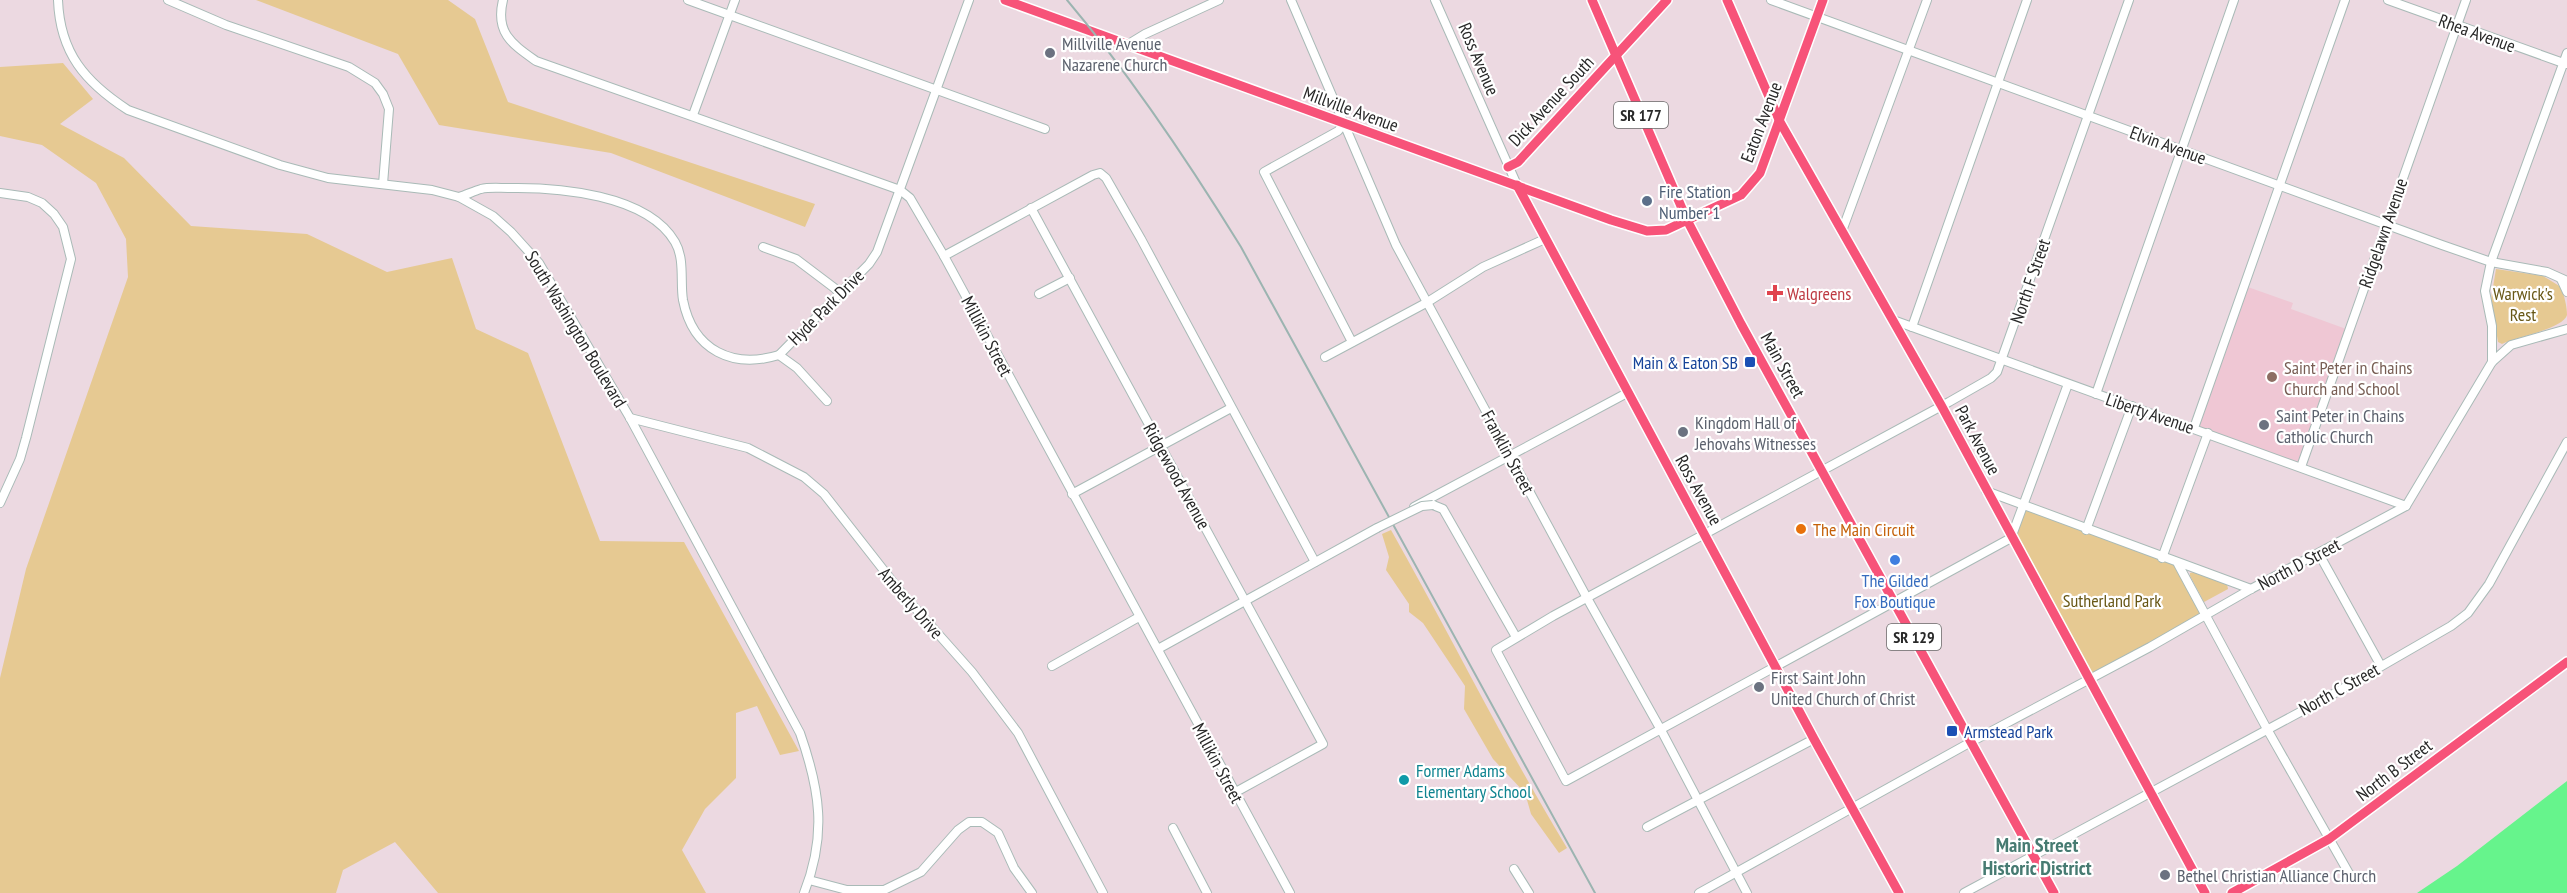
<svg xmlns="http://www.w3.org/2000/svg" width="2567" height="893" font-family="'PT Sans Narrow',sans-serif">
	<rect width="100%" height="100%" fill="#ecd9e1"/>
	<path fill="#efc7d4" d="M 2245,286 L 2293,303 L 2291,309 L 2349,330 L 2301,467 L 2194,428 Z"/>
	<g fill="#e6c992">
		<path d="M 256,0 L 448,0 L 475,19 L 508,102 L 815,204 L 805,227 L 611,153 L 439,125 L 398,54 Z"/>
		<path d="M 63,63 L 93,99 L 60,124 L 124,158 L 191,226 L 307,234 L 387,272 L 452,258 L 476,329 L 528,353 L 600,541 L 684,542 L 799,751 L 780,755 L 757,706 L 736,713 L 736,778 L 705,809 L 682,850 L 706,893 L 438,893 L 395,842 L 343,870 L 336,893 L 0,893 L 0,678 L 26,569 L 128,277 L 126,239 L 96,183 L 42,145 L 0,136 L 0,67 Z"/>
		<path d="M 2496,269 L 2543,276 L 2561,287 C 2564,295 2567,306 2567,315 C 2563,329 2516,337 2502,344 L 2498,342 L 2491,299 Z"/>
		<path d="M 2023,506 L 2178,564 L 2206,614 L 2089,678 L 2011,538 Z"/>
		<path d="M 1391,530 C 1451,636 1504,744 1567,848 L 1559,853 L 1531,814 L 1525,793 L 1493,759 L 1464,709 L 1465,686 L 1423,623 L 1409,612 L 1409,604 L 1386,570 L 1389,557 L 1382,534 Z"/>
		<path d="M 2194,572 L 2227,584 L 2228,589 L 2204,602 L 2190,576 L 2190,573 Z"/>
	</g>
	<path fill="#66f48c" d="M 2567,781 L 2567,893 L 2417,893 L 2457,866 Z"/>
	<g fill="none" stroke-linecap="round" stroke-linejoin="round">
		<g stroke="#a9bab7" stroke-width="10">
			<g id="minor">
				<path d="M 58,0 C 60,53 85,82 128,110 L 280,165 L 328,178 L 432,190 L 459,197 L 493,216 L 511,232 L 539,263 L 630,418 L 800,733 C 820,790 827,835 804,893"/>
				<path d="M 168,0 L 226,25 L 349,67 L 375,83 L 383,94 L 389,109 L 383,184"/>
				<path d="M 503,0 C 495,33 512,44 536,61 L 900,190 L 910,198 L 944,256 L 1290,893"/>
				<path d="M 688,0 L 1045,129"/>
				<path d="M 1291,0 L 1396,245 L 1587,598 L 1661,730 L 1747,893"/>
				<path d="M 1435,0 L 1517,185"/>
				<path d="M 1771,0 L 2442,245 L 2491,262 L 2547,272 L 2567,281"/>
				<path d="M 2388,0 L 2566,64"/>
				<path d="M 1127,45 L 1145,34 L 1219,0"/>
				<path d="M 693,115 L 735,0"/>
				<path d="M 1344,124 L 1338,131 L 1264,172 L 1352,342"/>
				<path d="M 0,193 L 28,197 L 42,203 L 54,214 L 63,227 L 71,259 L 26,438 L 20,459 L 0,503"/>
				<path d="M 459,197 C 466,195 474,191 481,189 C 489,187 499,188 508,188 C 557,187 647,194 675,242 C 685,259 680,282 683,300 C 693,351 733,369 779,355 L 869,264 L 877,252 L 969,0"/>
				<path d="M 1031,208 L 1323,744 L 1234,793"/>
				<path d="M 1842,231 L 1927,0"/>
				<path d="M 763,247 L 796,259 L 841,293"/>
				<path d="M 944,256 L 1093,175 L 1100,173 L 1106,178 L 1141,239 L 1315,562"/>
				<path d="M 2561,279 L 2567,292"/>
				<path d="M 1039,294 L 1070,278"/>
				<path d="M 1893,320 L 2406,506"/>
				<path d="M 1912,327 L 2027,0"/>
				<path d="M 779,355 L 797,368 L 827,401"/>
				<path d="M 1325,357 L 1426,303 L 1483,267 L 1545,239"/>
				<path d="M 2492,362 L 2492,326 L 2485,291 L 2491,262 L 2567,53"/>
				<path d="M 2068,384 L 2011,538 L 1566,781 L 1496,650 L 1553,616 L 1949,402 L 1991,378 L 1997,372 L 2129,0"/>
				<path d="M 2096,394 L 2234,0"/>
				<path d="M 630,418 L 748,448 L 804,477 L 824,494 L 900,591 L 972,672 L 1018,733 L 1103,893"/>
				<path d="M 2194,428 L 2345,0"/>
				<path d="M 2301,467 L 2466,0"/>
				<path d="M 1986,491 L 2251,589"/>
				<path d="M 1072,494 L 1231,408"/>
				<path d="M 1433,505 L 1443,509 L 1516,637"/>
				<path d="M 1414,507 L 1627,393"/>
				<path d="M 2086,530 L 2132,406"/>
				<path d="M 2319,554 L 2381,666"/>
				<path d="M 2162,558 L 2208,433"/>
				<path d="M 2178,564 L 2267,729 L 2351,877"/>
				<path d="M 1158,649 L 1377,528"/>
				<path d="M 1052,666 L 1139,617"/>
				<path d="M 1647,827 L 1814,739"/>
				<path d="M 1173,828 L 1207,893"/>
				<path d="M 1514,869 L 1529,893"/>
				<path d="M 809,880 L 847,890 L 884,890 L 921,872 L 958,830 L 969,822 L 982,822 L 998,833 L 1014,868 L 1032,893"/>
				<path d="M 1699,893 L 1971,742 L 2150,647 L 2251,589 L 2406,506 L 2492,362 L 2511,345 L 2567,329"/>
				<path d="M 1964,893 L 2328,697 L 2451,626 L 2468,613 L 2489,584 L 2567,442"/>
			</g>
		</g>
		<g stroke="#fff" stroke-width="12">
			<g id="major">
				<path d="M 1005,0 L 1611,220 L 1647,231 L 1666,230 L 1741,195 L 1760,173 L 1823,0"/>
				<path d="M 1592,0 L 1687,220 L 1741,324 L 2054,893"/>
				<path d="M 1727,0 L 1780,122 L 1941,405 L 2205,893"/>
				<path d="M 1508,167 L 1518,162 L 1667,0"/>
				<path d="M 1517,185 L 1814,739 L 1899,893"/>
				<path d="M 2232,893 L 2329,839 L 2567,662"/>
			</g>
		</g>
		<use href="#minor" stroke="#fff" stroke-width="8"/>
		<use href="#major" stroke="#f75379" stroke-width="9"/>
		<path stroke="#9cb4b1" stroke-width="2" d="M 1067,0 C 1132,77 1188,161 1241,247 L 1595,893"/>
		<g stroke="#a9bab7" stroke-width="10" stroke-linecap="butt">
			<path id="minor-bridge" d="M 1377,528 L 1422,506 L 1433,505"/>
		</g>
		<use href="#minor-bridge" stroke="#fff" stroke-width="8"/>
	</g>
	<g fill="#6b7280" stroke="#fff" stroke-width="2">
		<circle cx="1050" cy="53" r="6"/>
		<circle cx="2264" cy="425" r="6"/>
		<circle cx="1683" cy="432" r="6"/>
		<circle cx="1759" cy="687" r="6"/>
		<circle cx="2165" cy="875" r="6"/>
	</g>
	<circle fill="#5c6f8a" stroke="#fff" stroke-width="2" cx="1647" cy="201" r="6"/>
	<path fill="#e0444e" stroke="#fff" stroke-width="2" d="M1772 284h6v6h6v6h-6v6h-6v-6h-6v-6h6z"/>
	<g fill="#1a4fb4" stroke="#fff" stroke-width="2">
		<rect x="1744" y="356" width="12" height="12" rx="3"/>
		<rect x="1946" y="725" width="12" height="12" rx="3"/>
	</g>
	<circle fill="#8d6e63" stroke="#fff" stroke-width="2" cx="2272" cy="377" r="6"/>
	<circle fill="#e8710a" stroke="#fff" stroke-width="2" cx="1801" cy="529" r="6"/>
	<circle fill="#3f7fe0" stroke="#fff" stroke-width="2" cx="1895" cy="560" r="6"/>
	<circle fill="#0f9aa8" stroke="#fff" stroke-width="2" cx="1404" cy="780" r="6"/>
	<g text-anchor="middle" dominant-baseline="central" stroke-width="4.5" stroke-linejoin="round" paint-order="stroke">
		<g fill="#fff" stroke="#686868" stroke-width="1.5">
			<rect x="1614" y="102" width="54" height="26" rx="4.5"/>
			<rect x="1887" y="624" width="54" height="26" rx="4.5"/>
		</g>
		<g font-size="16" font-weight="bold" fill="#282828">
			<text x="1641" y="115">SR 177</text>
			<text x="1914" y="637">SR 129</text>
		</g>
		<g font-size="18" fill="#282828" stroke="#fff">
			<text transform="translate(2477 33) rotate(20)">Rhea Avenue</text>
			<text transform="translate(1479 59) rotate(67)">Ross Avenue</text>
			<text transform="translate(1551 101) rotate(-47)">Dick Avenue South</text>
			<text transform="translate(1351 109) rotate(20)">Millville Avenue</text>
			<text transform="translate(1761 122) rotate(-69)">Eaton Avenue</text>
			<text transform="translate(2168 145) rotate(20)">Elvin Avenue</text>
			<text transform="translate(2383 233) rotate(-71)">Ridgelawn Avenue</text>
			<text transform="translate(2030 281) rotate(-71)">North F Street</text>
			<text transform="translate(826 307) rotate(-45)">Hyde Park Drive</text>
			<text transform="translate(576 329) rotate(59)">South Washington Boulevard</text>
			<text transform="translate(987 336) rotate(62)">Millikin Street</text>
			<text transform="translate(1783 365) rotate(61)">Main Street</text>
			<text transform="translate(2150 413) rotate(19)">Liberty Avenue</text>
			<text transform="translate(1978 440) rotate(62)">Park Avenue</text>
			<text transform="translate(1508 452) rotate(62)">Franklin Street</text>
			<text transform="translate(1177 476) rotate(61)">Ridgewood Avenue</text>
			<text transform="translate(1699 490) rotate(61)">Ross Avenue</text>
			<text transform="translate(2299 564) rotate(-28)">North D Street</text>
			<text transform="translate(911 603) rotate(49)">Amberly Drive</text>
			<text transform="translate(2339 689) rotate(-29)">North C Street</text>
			<text transform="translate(1218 763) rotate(62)">Millikin Street</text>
			<text transform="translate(2394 770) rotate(-37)">North B Street</text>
		</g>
		<g font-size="18" fill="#5b616d" stroke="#fff" text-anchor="start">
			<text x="1062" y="43">Millville Avenue<tspan x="1062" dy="21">Nazarene Church</tspan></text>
			<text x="2276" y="415">Saint Peter in Chains<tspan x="2276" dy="21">Catholic Church</tspan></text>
			<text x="1695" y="422">Kingdom Hall of<tspan x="1695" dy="21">Jehovahs Witnesses</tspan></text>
			<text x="1771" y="677">First Saint John<tspan x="1771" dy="21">United Church of Christ</tspan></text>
			<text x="2177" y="875">Bethel Christian Alliance Church</text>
		</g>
		<g font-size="18" fill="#4e5e75" stroke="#fff" text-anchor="start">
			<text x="1659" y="191">Fire Station<tspan x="1659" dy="21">Number 1</tspan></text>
		</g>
		<g font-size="18" fill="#be3a42" stroke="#fff" text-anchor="start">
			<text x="1787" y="293">Walgreens</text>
		</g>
		<g font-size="18" fill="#685716" stroke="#fff">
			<text x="2523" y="293">Warwick's<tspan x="2523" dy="21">Rest</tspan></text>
			<text x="2112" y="600">Sutherland Park</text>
		</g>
		<g font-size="18" fill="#164399" stroke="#fff" text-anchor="end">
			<text x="1738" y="362">Main &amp; Eaton SB</text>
			<text x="1964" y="731" text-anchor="start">Armstead Park</text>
		</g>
		<g font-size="18" fill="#785e54" stroke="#fff" text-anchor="start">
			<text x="2284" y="367">Saint Peter in Chains<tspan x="2284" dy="21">Church and School</tspan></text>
		</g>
		<g font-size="18" fill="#c56008" stroke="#fff" text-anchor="start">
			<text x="1813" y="529">The Main Circuit</text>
		</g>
		<g font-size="18" fill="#366cbe" stroke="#fff">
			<text x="1895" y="580">The Gilded<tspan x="1895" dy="21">Fox Boutique</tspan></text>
		</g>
		<g font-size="18" fill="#0d838f" stroke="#fff" text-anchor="start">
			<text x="1416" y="770">Former Adams<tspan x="1416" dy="21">Elementary School</tspan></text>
		</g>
		<g font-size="20" font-weight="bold" fill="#477b72" stroke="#fff">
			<text x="2037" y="845">Main Street<tspan x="2037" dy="23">Historic District</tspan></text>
		</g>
	</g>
</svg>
